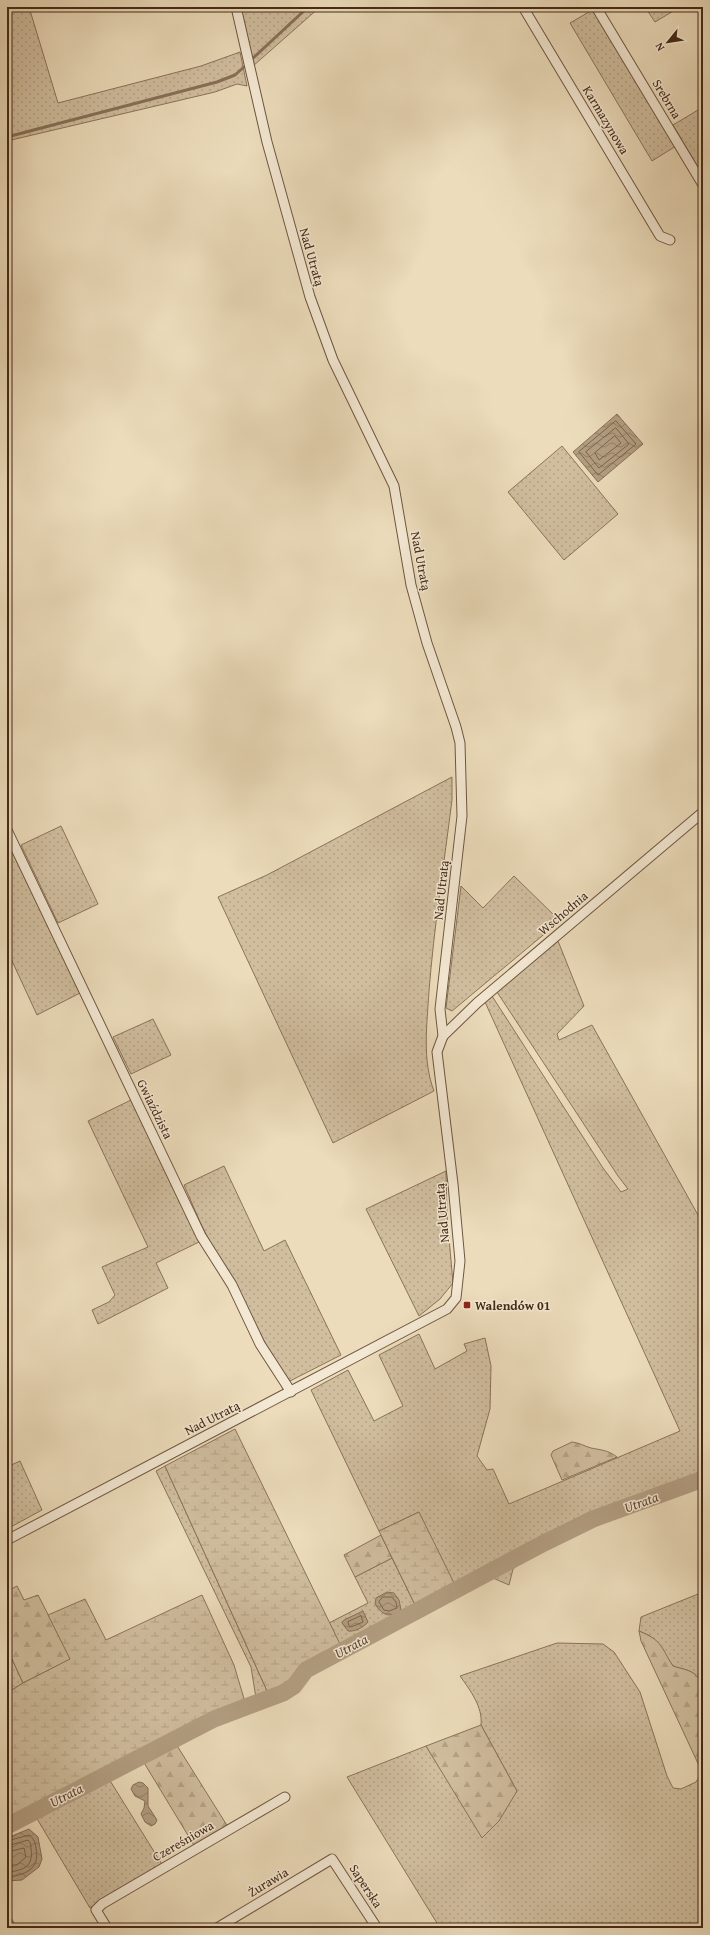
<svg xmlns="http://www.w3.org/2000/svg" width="710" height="1935" font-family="'Gentium Book Plus',serif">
	<defs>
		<pattern id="grass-dots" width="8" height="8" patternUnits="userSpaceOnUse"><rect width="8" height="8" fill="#d0be9f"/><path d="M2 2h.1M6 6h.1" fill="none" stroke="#b4a388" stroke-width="1.8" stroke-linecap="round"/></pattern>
		<pattern id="forest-firs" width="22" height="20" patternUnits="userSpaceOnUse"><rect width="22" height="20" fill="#d0be9f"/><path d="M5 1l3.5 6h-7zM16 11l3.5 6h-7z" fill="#b4a388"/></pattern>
		<pattern id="wetland-marsh" width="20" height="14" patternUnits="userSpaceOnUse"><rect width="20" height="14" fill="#d0be9f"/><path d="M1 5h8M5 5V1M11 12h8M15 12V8" fill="none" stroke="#b4a388"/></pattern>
		<pattern id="water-waves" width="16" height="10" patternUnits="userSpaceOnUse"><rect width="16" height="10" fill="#b39f83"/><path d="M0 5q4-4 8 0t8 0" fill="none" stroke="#93826a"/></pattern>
	</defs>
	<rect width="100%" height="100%" fill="#ecdcbb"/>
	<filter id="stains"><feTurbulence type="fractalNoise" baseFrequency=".005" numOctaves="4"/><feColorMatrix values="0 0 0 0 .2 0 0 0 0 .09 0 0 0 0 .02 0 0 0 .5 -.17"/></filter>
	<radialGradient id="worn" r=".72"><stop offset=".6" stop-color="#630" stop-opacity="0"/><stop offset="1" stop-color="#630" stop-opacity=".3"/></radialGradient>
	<g fill="url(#grass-dots)" stroke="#8a745a">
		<path d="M 7,7 L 29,7 L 58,103 L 201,66 L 240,52 L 247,86 L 237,84 L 215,92 L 7,141 Z"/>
		<path d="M 241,7 L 320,7 L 253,66 Z"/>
		<path d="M 645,7 L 680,7 L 655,22 Z"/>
		<path d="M 594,9 L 676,146 L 652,161 L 570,23 Z"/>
		<path d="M 703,107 L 703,167 L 699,169 L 673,125 Z"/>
		<path d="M 562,446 L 618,514 L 564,560 L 508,492 Z"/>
		<path d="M 452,777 L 452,800 C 444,864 434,927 429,991 C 427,1024 422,1060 434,1091 L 333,1143 L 218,897 L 267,875 Z"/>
		<path d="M 61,826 L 98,904 L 58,923 L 21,845 Z"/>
		<path d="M 7,841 L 80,993 L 37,1015 L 7,950 Z"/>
		<path d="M 514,876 L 560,921 L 452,1011 L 446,1008 L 461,886 L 483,908 Z"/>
		<path d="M 558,941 L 584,1006 L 557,1034 L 559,1040 L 592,1025 L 703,1224 L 703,1484 L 596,1524 L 529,1557 L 513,1569 L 509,1585 L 493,1578 L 315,1670 L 291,1694 L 248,1710 L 210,1727 L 109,1779 L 163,1866 L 90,1908 L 36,1817 L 7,1832 L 7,1821 L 222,1711 L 256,1698 L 251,1667 L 156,1471 L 165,1466 L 268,1693 L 288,1686 L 302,1667 L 340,1646 L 329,1623 L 368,1603 L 355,1577 L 392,1558 L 417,1609 L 419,1512 L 379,1531 L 311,1390 L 348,1370 L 374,1421 L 403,1406 L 379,1355 L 419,1334 L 435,1369 L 467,1351 L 464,1344 L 485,1338 L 491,1366 L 490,1409 L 477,1456 L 487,1470 L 493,1469 L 509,1504 L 680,1431 L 485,1002 L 492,996 L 603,1168 L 621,1192 L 628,1189 L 618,1176 L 497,992 Z"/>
		<path d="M 153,1019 L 171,1055 L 131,1074 L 113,1037 Z"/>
		<path d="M 131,1100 L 199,1242 L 156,1263 L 168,1288 L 98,1324 L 92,1310 L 109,1302 L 115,1295 L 102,1267 L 148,1247 L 88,1121 Z"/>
		<path d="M 224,1166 L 264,1251 L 285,1240 L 341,1355 L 290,1381 L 276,1364 L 228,1270 L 214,1250 L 201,1224 L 184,1185 Z"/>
		<path d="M 446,1171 L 447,1215 L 453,1283 L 440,1299 L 419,1316 L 366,1209 Z"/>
		<path d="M 20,1461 L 42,1510 L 7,1529 L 7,1467 Z"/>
		<path d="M 703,1592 L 703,1684 C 693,1669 688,1671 673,1666 L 650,1636 L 639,1631 L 641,1617 Z"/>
		<path d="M 557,1643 L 603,1644 L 614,1652 L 640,1692 L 667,1776 L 673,1788 L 681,1789 L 696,1782 L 703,1771 L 703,1926 L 701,1928 L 440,1928 L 347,1777 L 426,1746 L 483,1837 L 517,1791 L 481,1725 C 483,1707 470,1690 460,1676 Z"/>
		<path d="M 7,1648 L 23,1683 L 7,1693 Z"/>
		<path d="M 7,1911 L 16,1926 L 7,1928 Z"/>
	</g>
	<g fill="url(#forest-firs)" stroke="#8a745a">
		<path d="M 572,1442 C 580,1443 584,1446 591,1448 C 601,1450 608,1450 617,1457 L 562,1480 L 551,1455 L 553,1451 Z"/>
		<path d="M 381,1535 L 392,1558 L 355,1577 L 344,1555 Z"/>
		<path d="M 17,1586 L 24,1600 L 38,1595 L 71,1659 L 23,1683 L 7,1648 L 7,1591 Z"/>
		<path d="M 639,1631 C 663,1641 660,1646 673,1666 C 688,1671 693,1669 703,1684 L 703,1771 L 702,1772 L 641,1641 Z"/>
		<path d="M 481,1725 L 517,1791 L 499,1821 L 482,1838 L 426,1746 Z"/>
		<path d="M 176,1744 L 228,1827 L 195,1847 L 143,1761 Z"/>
	</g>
	<g fill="url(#wetland-marsh)" stroke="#8a745a">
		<path d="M 235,1429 L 341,1646 L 302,1667 L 288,1686 L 268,1693 L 165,1466 Z"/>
		<path d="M 419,1512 L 456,1587 L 417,1609 L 379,1531 Z"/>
		<path d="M 202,1595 L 234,1665 L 245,1702 L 222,1711 L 102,1772 L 7,1821 L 7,1693 L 23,1683 L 70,1659 L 48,1615 L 85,1599 L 106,1640 Z"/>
	</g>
	<g fill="url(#water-waves)" stroke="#877057">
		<path d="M 617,414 L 643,444 L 598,482 L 573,452 Z"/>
		<path d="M 387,1592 L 394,1593 L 399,1600 L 401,1610 C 390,1619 382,1615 375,1604 L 376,1598 Z"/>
		<path d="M 363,1611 L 368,1622 C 364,1627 355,1632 348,1631 L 342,1623 L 344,1620 Z"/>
		<path d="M 139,1782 L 143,1783 L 148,1788 L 148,1806 L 157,1820 L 155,1824 L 151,1826 L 145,1822 L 141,1814 L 144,1808 L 145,1801 L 135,1796 L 131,1789 L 133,1785 Z"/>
		<path d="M 29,1829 L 38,1837 L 42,1859 L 39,1867 L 22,1880 L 7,1881 L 7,1838 Z"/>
	</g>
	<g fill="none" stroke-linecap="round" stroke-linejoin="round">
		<g stroke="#7c644c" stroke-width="1">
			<path d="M 616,421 L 636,444 L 598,475 L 579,452 Z"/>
			<path d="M 616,428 L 629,444 L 599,468 L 586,452 Z"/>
			<path d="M 615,436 L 621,443 L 599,460 L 595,453 Z"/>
			<path d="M 383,1597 L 392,1597 L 396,1602 L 397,1608 L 389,1611 L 384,1610 L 379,1602 Z"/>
			<path d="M 361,1616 L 363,1622 L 351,1627 L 349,1626 L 348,1622 Z"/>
			<path d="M 7,1841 L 29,1835 C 34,1839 35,1842 36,1848 C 40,1869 26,1875 7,1877"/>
			<path d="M 7,1846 L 28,1840 C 31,1843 31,1845 31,1849 C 34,1867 22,1871 7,1872"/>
			<path d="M 7,1852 L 24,1848 L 26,1857 L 17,1865 L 7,1865"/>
		</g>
		<g stroke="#877057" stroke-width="3">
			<path d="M 251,60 L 308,7"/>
			<path d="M 7,137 L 217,82 L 235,75 L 244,67"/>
		</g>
		<path stroke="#b39f83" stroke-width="17" d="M 7,1826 L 214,1719 L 283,1693 L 294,1686 L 306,1670 L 544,1543 L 593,1519 L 703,1479"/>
		<g stroke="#6f563f" stroke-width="11">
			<g id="minor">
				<path d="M 523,7 L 660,236 L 670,240"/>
				<path d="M 596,7 L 703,185"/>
				<path d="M 7,830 L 201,1236 L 232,1285 L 260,1344 L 291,1392"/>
				<path d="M 443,1036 L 477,1003 L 703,812"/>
				<path d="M 7,1540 L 447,1309 L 456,1298 L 460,1261 L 453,1184 L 437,1052 L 443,1036 L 440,1009 L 462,816 L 460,743 L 456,727 L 427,643 L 411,585 L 394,486 L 333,360 L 310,297 L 267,142 L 236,7"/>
				<path d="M 107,1928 L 96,1910 L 102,1904 L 285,1797"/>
				<path d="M 217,1928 L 332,1859 L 377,1928"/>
			</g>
		</g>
		<use href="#minor" stroke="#f3e8d3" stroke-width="9"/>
	</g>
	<rect fill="#8f2418" stroke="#f3e8d3" stroke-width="1.5" x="463" y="1301" width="8" height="8" rx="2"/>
	<g text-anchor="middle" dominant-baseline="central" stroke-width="3" stroke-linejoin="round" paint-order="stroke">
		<g font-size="13" fill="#452a16" stroke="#f3e8d3">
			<text transform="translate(667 99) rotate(59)">Srebrna</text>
			<text transform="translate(606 120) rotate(59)">Karmazynowa</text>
			<text transform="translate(312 257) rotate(74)">Nad Utratą</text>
			<text transform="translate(421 561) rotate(79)">Nad Utratą</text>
			<text transform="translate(441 890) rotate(-84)">Nad Utratą</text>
			<text transform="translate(563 913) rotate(-40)">Wschodnia</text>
			<text transform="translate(155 1109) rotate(64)">Gwiaździsta</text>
			<text transform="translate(442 1213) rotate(-95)">Nad Utratą</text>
			<text transform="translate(212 1418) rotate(-27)">Nad Utratą</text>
			<text transform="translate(183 1841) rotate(-30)">Czereśniowa</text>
			<text transform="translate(268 1882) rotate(-31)">Żurawia</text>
			<text transform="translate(366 1886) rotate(57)">Saperska</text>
		</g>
		<g font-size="13" font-weight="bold" fill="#452a16" stroke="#f3e8d3" text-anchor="start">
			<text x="475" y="1305">Walendów 01</text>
		</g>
		<g font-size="14" font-style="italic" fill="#604731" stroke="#f3e8d3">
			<text transform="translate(641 1502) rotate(-20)">Utrata</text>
			<text transform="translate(351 1646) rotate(-28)">Utrata</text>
			<text transform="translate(66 1795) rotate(-27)">Utrata</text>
		</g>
	</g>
	<rect width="710" height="1935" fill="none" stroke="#ecdcbb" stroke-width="24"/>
	<rect x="8" y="8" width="694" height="1919" fill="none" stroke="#452a16" stroke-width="2"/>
	<rect x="12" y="12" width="686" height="1911" fill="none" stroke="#452a16"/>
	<g transform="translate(668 42) rotate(240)" stroke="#f3e8d3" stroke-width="3" paint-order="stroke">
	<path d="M0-3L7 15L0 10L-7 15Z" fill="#452a16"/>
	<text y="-6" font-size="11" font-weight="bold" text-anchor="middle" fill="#452a16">N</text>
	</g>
	<rect width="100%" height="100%" filter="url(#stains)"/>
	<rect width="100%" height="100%" fill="url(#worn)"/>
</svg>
